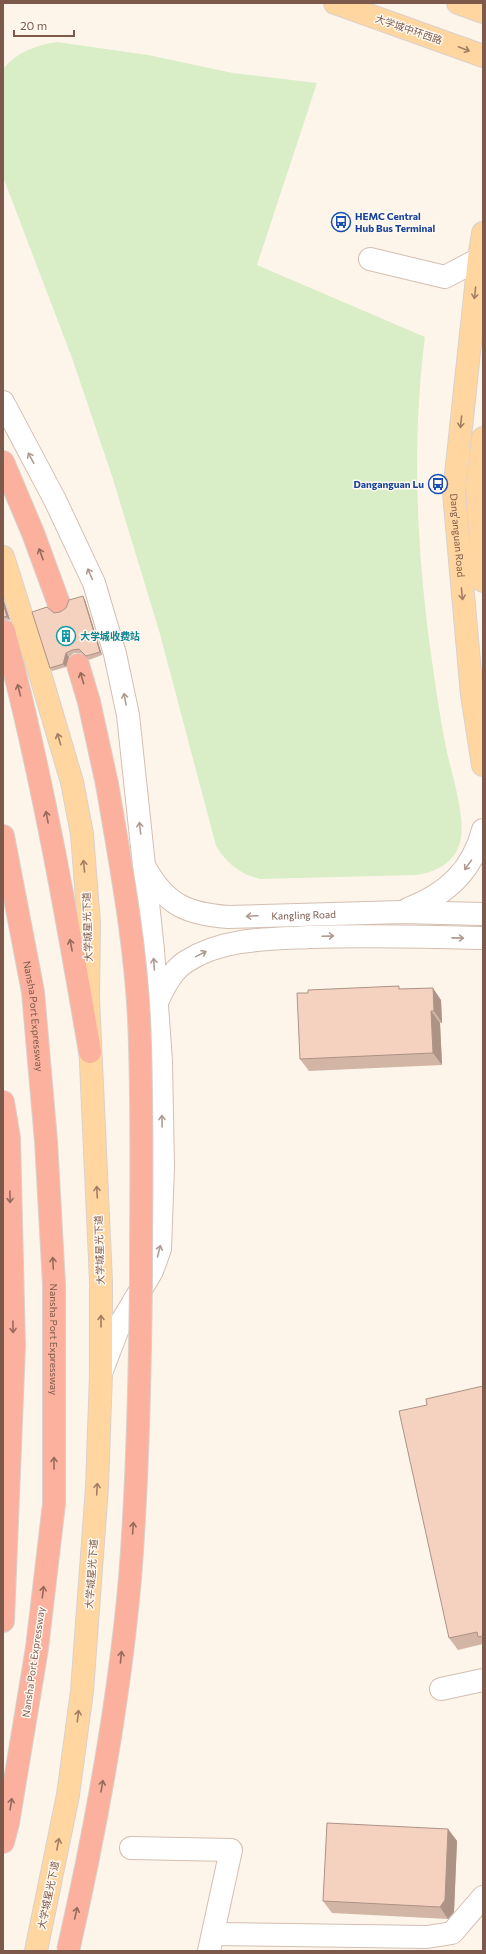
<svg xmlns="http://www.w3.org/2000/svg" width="486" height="1954" font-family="Commissioner,'Noto Sans SC',sans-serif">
	<rect width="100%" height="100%" fill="#fef5ea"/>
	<path fill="#d9eec7" d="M 57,42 L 148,55 L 233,73 L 317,83 L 257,265 L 425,337 C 411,447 417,559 433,668 C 437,696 441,724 447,752 C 452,775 465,815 461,838 C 457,861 438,872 416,875 L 261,879 C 240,875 227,863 216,846 L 160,634 L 112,476 L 72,358 L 3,177 L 3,69 C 17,52 36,45 57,42 Z"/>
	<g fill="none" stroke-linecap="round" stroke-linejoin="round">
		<g stroke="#d4beb1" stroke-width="24">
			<g id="minor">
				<path d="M 370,259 L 445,277 L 479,259"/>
				<path d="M 3,402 L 55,500 L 94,583 L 115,654 L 128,715 L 153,950 L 161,1061 L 163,1167 L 160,1249 L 152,1271 L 119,1326 L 101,1373"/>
				<path id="s1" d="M 146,869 C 166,905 188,914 228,917 L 402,912 L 483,914"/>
				<path d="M 408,909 C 447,894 472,871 483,830"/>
				<path d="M 157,1002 C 165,986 171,971 187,961 C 223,938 269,939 310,937 C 368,935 425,937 483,938"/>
				<path d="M 441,1689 L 483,1680"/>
				<path d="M 131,1848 L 231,1850 L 209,1951"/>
				<path d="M 213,1934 L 427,1937 L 452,1933 L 483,1897"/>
			</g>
		</g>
		<g stroke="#dad1cc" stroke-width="24">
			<g id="major">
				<path d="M 335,3 L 483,56"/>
				<path d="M 458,3 L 483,12"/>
				<path id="s2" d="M 483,233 L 479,259 L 454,493 L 472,695 L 483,765"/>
				<path d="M 483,438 L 477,486 L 483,581"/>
				<path d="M 3,557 L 41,677 L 72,782 L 82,834 L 89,923 L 88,998 L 101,1281 L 101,1374 L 97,1487 L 82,1691 L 68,1795 L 36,1951"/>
			</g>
		</g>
		<g stroke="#dad1cc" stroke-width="24">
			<g id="highway">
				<path d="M 3,462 L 33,533 L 59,604"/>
				<path d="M 4,631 C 41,770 66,911 90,1052"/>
				<path d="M 78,665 L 89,702 L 107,784"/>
				<path id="s3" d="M 3,836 L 33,992 L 46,1141 L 54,1284 L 54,1504 L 37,1648 L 8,1823 L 3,1842"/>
				<path d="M 3,1102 L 9,1138 L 14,1346 L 3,1621"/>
			</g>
		</g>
		<use href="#minor" stroke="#fff" stroke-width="22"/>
		<use href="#major" stroke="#ffd6a0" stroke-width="22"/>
		<use href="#highway" stroke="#fbb19e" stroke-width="22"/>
		<g stroke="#dad1cc" stroke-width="24" stroke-linecap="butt">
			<path id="highway-bridge" d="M 68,1951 C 96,1828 119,1704 130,1578 C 138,1478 140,1378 141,1278 C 141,1191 143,1104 139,1018 C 135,939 120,861 107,784"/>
		</g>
		<use href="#highway-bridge" stroke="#fbb19e" stroke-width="22"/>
	</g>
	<g fill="#d3b5a5">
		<path d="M 3,598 L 10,620 L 3,619 Z"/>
		<path d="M 85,600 L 102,655 L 89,660 L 81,653 L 74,653 L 69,657 L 66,667 L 52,671 L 50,668 L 54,613 L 60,612 Z"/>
		<path d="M 401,989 L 441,1000 L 442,1023 L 440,1023 L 442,1065 L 309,1071 L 300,1059 Z"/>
		<path d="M 483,1386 L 483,1644 L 458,1650 L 449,1638 L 427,1405 Z"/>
		<path d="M 448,1829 L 457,1841 L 454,1912 L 448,1919 L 332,1913 L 323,1901 Z"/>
	</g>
	<g fill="#ac9386">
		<path d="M 83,596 L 85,600 L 102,655 L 100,652 Z"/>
		<path d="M 3,598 L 10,620 L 7,617 L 3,603 Z"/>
		<path d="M 66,653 L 69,657 L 66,667 L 63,664 Z"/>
		<path d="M 433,988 L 441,1000 L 442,1023 L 434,1011 Z"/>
		<path d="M 431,1011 L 440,1023 L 442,1065 L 433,1053 Z"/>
		<path d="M 448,1829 L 457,1841 L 454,1912 L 448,1919 L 440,1907 Z"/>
	</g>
	<g fill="#f5d2c0" stroke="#ac9386">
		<path d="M 83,596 L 100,652 L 86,656 L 79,649 L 72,650 L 66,653 L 63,664 L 50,668 L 32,612 L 47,607 L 54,613 L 60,612 L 66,608 L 69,600 Z"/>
		<path d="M 3,603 L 7,617 L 3,616 Z"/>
		<path d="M 399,986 L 399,989 L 433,988 L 434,1011 L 431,1011 L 433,1053 L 300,1059 L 297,993 L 308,993 L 308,990 Z"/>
		<path d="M 483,1386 L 483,1636 L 478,1637 L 477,1632 L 449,1638 L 399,1411 L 427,1405 L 426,1399 Z"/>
		<path d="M 327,1823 L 448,1829 L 445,1900 L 440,1907 L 323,1901 Z"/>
	</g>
	<defs><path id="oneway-shaft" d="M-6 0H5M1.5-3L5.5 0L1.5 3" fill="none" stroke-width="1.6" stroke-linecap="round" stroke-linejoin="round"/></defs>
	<g stroke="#a37e64">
		<use href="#oneway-shaft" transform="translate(464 49) rotate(21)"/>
		<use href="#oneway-shaft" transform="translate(475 293) rotate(96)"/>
		<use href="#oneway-shaft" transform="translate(461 422) rotate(96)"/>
		<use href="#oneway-shaft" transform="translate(462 594) rotate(84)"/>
		<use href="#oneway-shaft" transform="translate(59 739) rotate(-106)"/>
		<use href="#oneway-shaft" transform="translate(84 866) rotate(-95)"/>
		<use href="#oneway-shaft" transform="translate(97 1192) rotate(-93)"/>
		<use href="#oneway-shaft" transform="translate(101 1321) rotate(-90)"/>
		<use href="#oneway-shaft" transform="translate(97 1489) rotate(-87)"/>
		<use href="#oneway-shaft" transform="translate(78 1716) rotate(-83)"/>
		<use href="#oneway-shaft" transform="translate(58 1844) rotate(-79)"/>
	</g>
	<g stroke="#b09b92">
		<use href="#oneway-shaft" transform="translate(31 458) rotate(-118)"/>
		<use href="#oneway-shaft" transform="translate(90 574) rotate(-114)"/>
		<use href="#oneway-shaft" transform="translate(125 699) rotate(-100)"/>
		<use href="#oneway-shaft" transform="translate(140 828) rotate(-96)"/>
		<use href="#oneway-shaft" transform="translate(468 865) rotate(126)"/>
		<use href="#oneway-shaft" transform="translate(252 916) rotate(177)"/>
		<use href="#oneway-shaft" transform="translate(328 936) rotate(-2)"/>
		<use href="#oneway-shaft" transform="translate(458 938) rotate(1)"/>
		<use href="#oneway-shaft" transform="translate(201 954) rotate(-26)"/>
		<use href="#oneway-shaft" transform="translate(154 964) rotate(-94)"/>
		<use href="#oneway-shaft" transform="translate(162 1121) rotate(-91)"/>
		<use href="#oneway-shaft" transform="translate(159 1251) rotate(-76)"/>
	</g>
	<g stroke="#956b5b">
		<use href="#oneway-shaft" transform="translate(41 554) rotate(-110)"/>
		<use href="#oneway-shaft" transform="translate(82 678) rotate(-106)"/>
		<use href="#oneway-shaft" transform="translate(19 690) rotate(-104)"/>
		<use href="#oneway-shaft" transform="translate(47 817) rotate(-101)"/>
		<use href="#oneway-shaft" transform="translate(71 945) rotate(-101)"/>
		<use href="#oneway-shaft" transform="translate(10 1197) rotate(89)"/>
		<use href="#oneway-shaft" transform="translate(53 1263) rotate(-93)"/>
		<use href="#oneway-shaft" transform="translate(13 1327) rotate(89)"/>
		<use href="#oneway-shaft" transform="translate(54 1463) rotate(-90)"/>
		<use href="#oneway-shaft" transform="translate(133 1528) rotate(-86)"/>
		<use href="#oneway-shaft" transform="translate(43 1592) rotate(-83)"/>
		<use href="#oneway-shaft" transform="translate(121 1657) rotate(-84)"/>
		<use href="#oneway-shaft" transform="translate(102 1786) rotate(-80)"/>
		<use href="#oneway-shaft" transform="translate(11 1804) rotate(-81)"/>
		<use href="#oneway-shaft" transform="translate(76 1913) rotate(-77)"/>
	</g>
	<defs>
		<g id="bus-ring" transform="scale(1)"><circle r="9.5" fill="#fff9f2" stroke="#1a4fb4" stroke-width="1.5"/><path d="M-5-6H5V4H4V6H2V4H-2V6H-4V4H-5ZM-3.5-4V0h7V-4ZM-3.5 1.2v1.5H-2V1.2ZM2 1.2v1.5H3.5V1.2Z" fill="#1a4fb4"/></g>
		<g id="building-ring" transform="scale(1)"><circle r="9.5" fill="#fff9f2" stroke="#0f9aa8" stroke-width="1.5"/><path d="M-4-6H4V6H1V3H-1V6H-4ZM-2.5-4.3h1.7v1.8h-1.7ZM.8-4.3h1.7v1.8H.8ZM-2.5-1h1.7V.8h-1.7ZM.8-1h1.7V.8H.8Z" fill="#0f9aa8"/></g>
	</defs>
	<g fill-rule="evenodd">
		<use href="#bus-ring" x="341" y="222"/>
		<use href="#bus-ring" x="438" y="484"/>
		<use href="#building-ring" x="66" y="636"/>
	</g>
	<g text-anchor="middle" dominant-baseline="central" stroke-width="3" stroke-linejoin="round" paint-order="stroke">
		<g font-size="10" fill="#7c594a" stroke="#fff9f2">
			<text transform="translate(409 29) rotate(19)">大学城中环西路</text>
			<text stroke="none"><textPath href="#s2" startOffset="304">Dang'anguan Road</textPath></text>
			<text stroke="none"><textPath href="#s1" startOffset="176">Kangling Road</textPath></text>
			<text transform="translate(87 927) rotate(-92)">大学城星光下道</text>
			<text stroke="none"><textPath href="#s3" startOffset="183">Nansha Port Expressway</textPath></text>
			<text transform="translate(99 1250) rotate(-92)">大学城星光下道</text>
			<text stroke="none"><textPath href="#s3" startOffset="507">Nansha Port Expressway</textPath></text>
			<text transform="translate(91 1574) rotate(-86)">大学城星光下道</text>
			<text transform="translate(33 1662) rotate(-82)">Nansha Port Expressway</text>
			<text transform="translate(48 1895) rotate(-78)">大学城星光下道</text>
		</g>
		<g font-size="10" font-weight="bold" fill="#164399" stroke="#fff9f2" text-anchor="start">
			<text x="355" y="216">HEMC Central<tspan x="355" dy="12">Hub Bus Terminal</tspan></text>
			<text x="424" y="484" text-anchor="end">Danganguan Lu</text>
		</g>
		<g font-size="10" font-weight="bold" fill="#0d838f" stroke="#fff9f2" text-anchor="start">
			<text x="80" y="636">大学城收费站</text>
		</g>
	</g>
	<rect width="486" height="1954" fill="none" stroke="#7c594a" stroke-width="8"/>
	<path d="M14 30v6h60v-6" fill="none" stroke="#7c594a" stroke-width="2"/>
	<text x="20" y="30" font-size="12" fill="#7c594a" stroke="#fff9f2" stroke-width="3" paint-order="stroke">20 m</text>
</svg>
